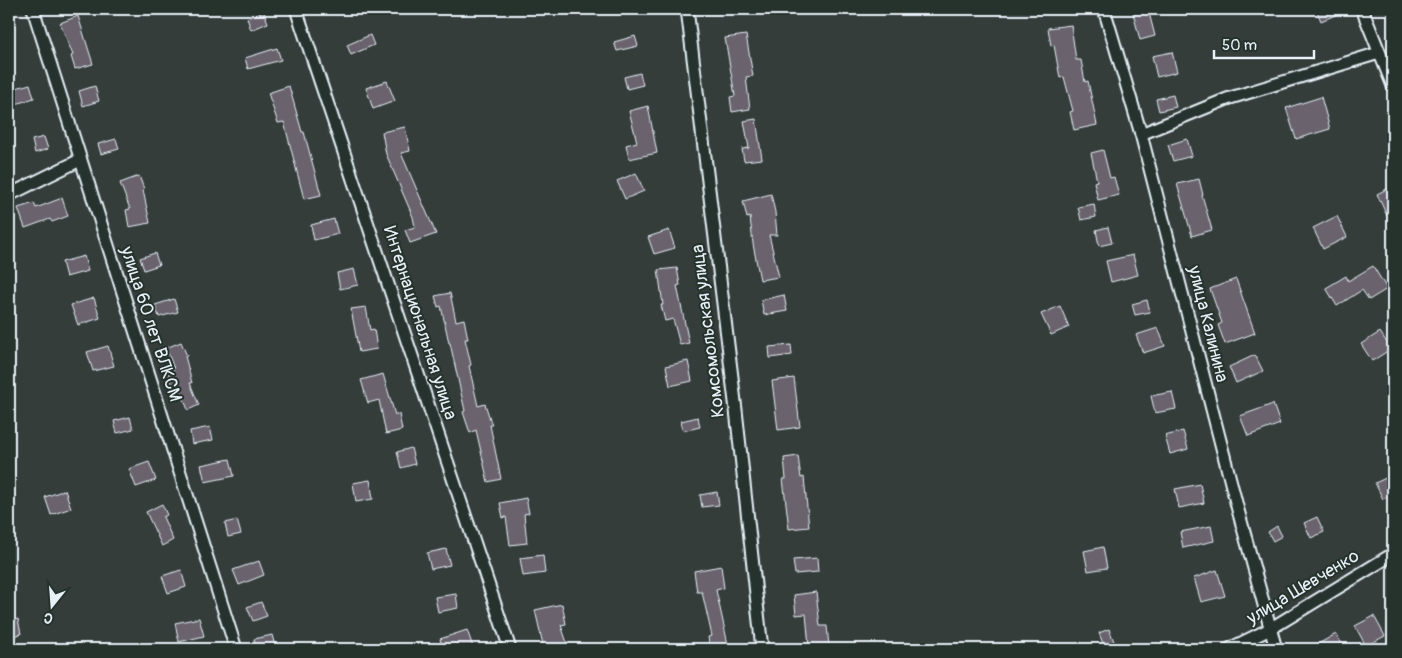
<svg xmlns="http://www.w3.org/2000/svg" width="1402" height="658" font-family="Pangolin,sans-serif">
	<rect width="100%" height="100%" fill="#343d3a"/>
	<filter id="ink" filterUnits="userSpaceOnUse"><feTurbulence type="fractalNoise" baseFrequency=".02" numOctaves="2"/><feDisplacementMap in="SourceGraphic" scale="10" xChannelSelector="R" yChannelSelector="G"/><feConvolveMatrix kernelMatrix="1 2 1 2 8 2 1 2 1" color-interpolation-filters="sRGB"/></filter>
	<g filter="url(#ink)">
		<g fill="#6a646e" stroke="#e8f1f8">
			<path d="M 1132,9 L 1148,9 L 1155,36 L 1140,40 Z"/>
			<path d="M 1316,9 L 1350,9 L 1321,21 Z"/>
			<path d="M 264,12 L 268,23 L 251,30 L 247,18 Z"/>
			<path d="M 78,16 L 93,64 L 75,69 L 71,56 L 73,55 L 60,23 Z"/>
			<path d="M 1071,25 L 1076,60 L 1081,60 L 1085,82 L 1088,81 L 1097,125 L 1074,130 L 1070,112 L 1073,111 L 1064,77 L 1060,78 L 1054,45 L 1051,46 L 1048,28 Z"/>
			<path d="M 370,35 L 374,45 L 351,55 L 347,45 Z"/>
			<path d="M 746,35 L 753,76 L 746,77 L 750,109 L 732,112 L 730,97 L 735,96 L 725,38 Z"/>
			<path d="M 635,36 L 638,46 L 617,51 L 614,42 Z"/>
			<path d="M 277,48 L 281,60 L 248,69 L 245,58 Z"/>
			<path d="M 1172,52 L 1177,72 L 1157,77 L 1152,56 Z"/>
			<path d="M 640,73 L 643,85 L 627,89 L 624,77 Z"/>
			<path d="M 387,81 L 395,101 L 373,109 L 366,88 Z"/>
			<path d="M 30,84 L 34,98 L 13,105 L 9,90 Z"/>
			<path d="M 95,86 L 99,101 L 83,106 L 79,91 Z"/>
			<path d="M 289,86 L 302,132 L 304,132 L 321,195 L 304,199 L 284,122 L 278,123 L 268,93 Z"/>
			<path d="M 1173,95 L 1176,107 L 1159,111 L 1156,99 Z"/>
			<path d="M 1321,97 L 1330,129 L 1296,139 L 1286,108 Z"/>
			<path d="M 648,106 L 657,153 L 629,159 L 626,145 L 637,142 L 629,111 Z"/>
			<path d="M 756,119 L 762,159 L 744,161 L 742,149 L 749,148 L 744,121 Z"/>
			<path d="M 405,127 L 410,151 L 401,153 L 436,234 L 410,243 L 405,230 L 415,227 L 413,217 L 386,154 L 382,132 Z"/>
			<path d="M 44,137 L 48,149 L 35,153 L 32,140 Z"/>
			<path d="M 116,139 L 119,149 L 101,154 L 98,144 Z"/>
			<path d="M 1187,139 L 1192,156 L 1173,161 L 1168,145 Z"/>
			<path d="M 1103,150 L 1110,178 L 1114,177 L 1119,195 L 1098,200 L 1094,182 L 1097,181 L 1091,153 Z"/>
			<path d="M 636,173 L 644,191 L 625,199 L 617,181 Z"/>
			<path d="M 139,176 L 144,189 L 143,190 L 150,223 L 129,227 L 126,210 L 130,209 L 120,183 Z"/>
			<path d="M 1199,179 L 1203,195 L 1202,195 L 1212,230 L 1192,236 L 1177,184 Z"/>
			<path d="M 1393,186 L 1393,229 L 1377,194 Z"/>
			<path d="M 771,194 L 775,212 L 777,235 L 769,235 L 779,277 L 760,280 L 753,244 L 750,217 L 747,218 L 743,201 Z"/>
			<path d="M 62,198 L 68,216 L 52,222 L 50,219 L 25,228 L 18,208 L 34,203 L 36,208 Z"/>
			<path d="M 1094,204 L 1096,217 L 1081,220 L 1078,207 Z"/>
			<path d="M 1337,216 L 1347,237 L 1323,249 L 1313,228 Z"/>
			<path d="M 334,219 L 338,234 L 314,240 L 311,225 Z"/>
			<path d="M 1108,227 L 1112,243 L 1099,246 L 1096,230 Z"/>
			<path d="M 669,230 L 675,248 L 654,254 L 648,237 Z"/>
			<path d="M 155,253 L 159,265 L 144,270 L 140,258 Z"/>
			<path d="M 1133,255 L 1138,275 L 1111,282 L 1106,261 Z"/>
			<path d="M 84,256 L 88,271 L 66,277 L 62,262 Z"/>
			<path d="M 1373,266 L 1387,289 L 1369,300 L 1362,290 L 1337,306 L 1326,288 L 1346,276 L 1348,281 Z"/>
			<path d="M 677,268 L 680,285 L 677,286 L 689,343 L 680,345 L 673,319 L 665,321 L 661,305 L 663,305 L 658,270 Z"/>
			<path d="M 354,269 L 358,285 L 340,289 L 337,273 Z"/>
			<path d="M 1236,279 L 1255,333 L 1225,344 L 1218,325 L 1222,323 L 1210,289 Z"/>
			<path d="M 450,293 L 456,321 L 464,319 L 468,339 L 465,339 L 471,365 L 469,366 L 478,406 L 485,404 L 492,425 L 490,425 L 501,479 L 488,482 L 476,430 L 470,433 L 463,412 L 465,411 L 450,343 L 449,343 L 441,306 L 438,307 L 435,296 Z"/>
			<path d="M 784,295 L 787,311 L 764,315 L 761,300 Z"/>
			<path d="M 94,298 L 100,318 L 78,325 L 71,305 Z"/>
			<path d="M 174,299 L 178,312 L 159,317 L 155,305 Z"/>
			<path d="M 1147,300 L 1150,312 L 1135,315 L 1132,304 Z"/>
			<path d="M 1060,306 L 1069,327 L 1051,335 L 1041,314 Z"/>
			<path d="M 366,307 L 370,330 L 374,329 L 377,349 L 359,352 L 351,309 Z"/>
			<path d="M 1158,328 L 1165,346 L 1143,353 L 1136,335 Z"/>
			<path d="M 1380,332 L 1391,349 L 1372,361 L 1361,344 Z"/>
			<path d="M 181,342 L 187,356 L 185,356 L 192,383 L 190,383 L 199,405 L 188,410 L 179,386 L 172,388 L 168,371 L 174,369 L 166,348 Z"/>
			<path d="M 791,345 L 792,355 L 770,358 L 769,347 Z"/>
			<path d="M 108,346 L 114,366 L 93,371 L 87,352 Z"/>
			<path d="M 1255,355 L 1263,371 L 1236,383 L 1229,367 Z"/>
			<path d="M 688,361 L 692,381 L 670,386 L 666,366 Z"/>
			<path d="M 383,374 L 395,415 L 399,414 L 402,430 L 386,434 L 379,400 L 368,403 L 361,380 Z"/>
			<path d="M 794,378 L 800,427 L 778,430 L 772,381 Z"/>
			<path d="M 1172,392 L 1176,409 L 1155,413 L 1151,396 Z"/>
			<path d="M 1273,404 L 1280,424 L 1248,436 L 1240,416 Z"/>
			<path d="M 130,417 L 133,429 L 117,433 L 114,421 Z"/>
			<path d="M 698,417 L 700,427 L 683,431 L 681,421 Z"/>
			<path d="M 210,427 L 213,440 L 192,444 L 190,431 Z"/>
			<path d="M 1183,431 L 1188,449 L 1170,454 L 1165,436 Z"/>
			<path d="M 411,448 L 415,464 L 401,468 L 397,452 Z"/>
			<path d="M 798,456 L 801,478 L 804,477 L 809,527 L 789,529 L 783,479 L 786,479 L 784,458 Z"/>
			<path d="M 230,459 L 234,476 L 205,482 L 201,465 Z"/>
			<path d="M 149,462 L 156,480 L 136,487 L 129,469 Z"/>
			<path d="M 1388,477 L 1393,487 L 1393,494 L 1383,499 L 1375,483 Z"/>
			<path d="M 370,480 L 373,499 L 356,502 L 353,483 Z"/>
			<path d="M 1200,484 L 1204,503 L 1179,508 L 1175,489 Z"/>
			<path d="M 65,490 L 71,508 L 51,515 L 45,497 Z"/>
			<path d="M 717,492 L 719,505 L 702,507 L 700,495 Z"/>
			<path d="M 526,498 L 529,513 L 524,514 L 527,543 L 510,545 L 506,517 L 503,518 L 500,503 Z"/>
			<path d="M 162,504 L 167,515 L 163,517 L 173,540 L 162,546 L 146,512 Z"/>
			<path d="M 1317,517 L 1324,532 L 1311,538 L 1304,523 Z"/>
			<path d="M 237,520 L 241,534 L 228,537 L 225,523 Z"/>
			<path d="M 1211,526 L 1214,541 L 1183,548 L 1180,532 Z"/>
			<path d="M 1277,526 L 1282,536 L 1273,541 L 1268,532 Z"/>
			<path d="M 1103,547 L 1107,568 L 1088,571 L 1084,551 Z"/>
			<path d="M 446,549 L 450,565 L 431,569 L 427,553 Z"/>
			<path d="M 543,555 L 545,573 L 523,576 L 520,558 Z"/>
			<path d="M 817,558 L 818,572 L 795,574 L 793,560 Z"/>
			<path d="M 259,561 L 264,575 L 239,585 L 233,570 Z"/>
			<path d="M 721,566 L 724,588 L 716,590 L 729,649 L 710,649 L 708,637 L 712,636 L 702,592 L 697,592 L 694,571 Z"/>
			<path d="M 181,570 L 186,587 L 168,593 L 162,576 Z"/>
			<path d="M 1217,570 L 1225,596 L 1201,602 L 1194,578 Z"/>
			<path d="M 816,592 L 820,626 L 827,626 L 829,646 L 809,647 L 806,614 L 796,615 L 794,595 Z"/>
			<path d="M 456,594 L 458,608 L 438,612 L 435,597 Z"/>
			<path d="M 261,602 L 267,616 L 253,621 L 247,607 Z"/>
			<path d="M 562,604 L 566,624 L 561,625 L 569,649 L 544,649 L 535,610 Z"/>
			<path d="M 1374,616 L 1385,636 L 1366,646 L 1355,626 Z"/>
			<path d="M 199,618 L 204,636 L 179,642 L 175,623 Z"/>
			<path d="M 18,619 L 21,634 L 9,637 L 9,622 Z"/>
			<path d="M 1109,629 L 1117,649 L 1105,649 L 1099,633 Z"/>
			<path d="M 467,630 L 473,647 L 466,649 L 443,649 L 440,639 Z"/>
			<path d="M 1336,634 L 1345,649 L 1309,649 Z"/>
			<path d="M 272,635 L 275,646 L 256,649 L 254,639 Z"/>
		</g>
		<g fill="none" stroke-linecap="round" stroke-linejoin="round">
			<g stroke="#e8f1f8" stroke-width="15">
				<g id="minor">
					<path d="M 33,9 L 236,649"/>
					<path d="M 296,9 L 510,649"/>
					<path d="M 687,9 L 736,410 L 762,649"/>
					<path d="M 1104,9 L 1141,134 L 1238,510 L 1276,649"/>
					<path d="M 1362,9 L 1393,86"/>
					<path d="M 1141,134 L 1227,99 L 1379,53"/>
					<path d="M 9,195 L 80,160"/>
					<path d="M 1229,649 L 1270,629 L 1393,554"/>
				</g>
			</g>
			<use href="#minor" stroke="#26332d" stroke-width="11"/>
		</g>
	</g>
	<g text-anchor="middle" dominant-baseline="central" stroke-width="4" stroke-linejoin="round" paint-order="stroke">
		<g font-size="18" fill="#e8f1f8" stroke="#26332d">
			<text transform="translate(420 323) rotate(72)">Интернациональная улица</text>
			<text transform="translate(151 324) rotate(72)">улица 60 лет ВЛКСМ</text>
			<text transform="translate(1208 324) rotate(76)">улица Калинина</text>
			<text transform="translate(708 331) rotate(-97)">Комсомольская улица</text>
			<text transform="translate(1303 587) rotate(-31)">улица Шевченко</text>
		</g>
	</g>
	<rect width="1402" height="658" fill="none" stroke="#26332d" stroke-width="30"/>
	<rect x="15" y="15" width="1372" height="628" fill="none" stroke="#e8f1f8" stroke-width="2" filter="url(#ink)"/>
	<g transform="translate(52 606) rotate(197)" stroke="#26332d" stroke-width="4" paint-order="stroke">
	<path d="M0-4L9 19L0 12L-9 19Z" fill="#e8f1f8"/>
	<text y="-8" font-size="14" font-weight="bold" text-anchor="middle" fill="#e8f1f8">С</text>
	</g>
	<path d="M1214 50v8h100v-8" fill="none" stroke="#e8f1f8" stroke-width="2.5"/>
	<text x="1222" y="50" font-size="15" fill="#e8f1f8" stroke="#26332d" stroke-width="4" paint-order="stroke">50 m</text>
</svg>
